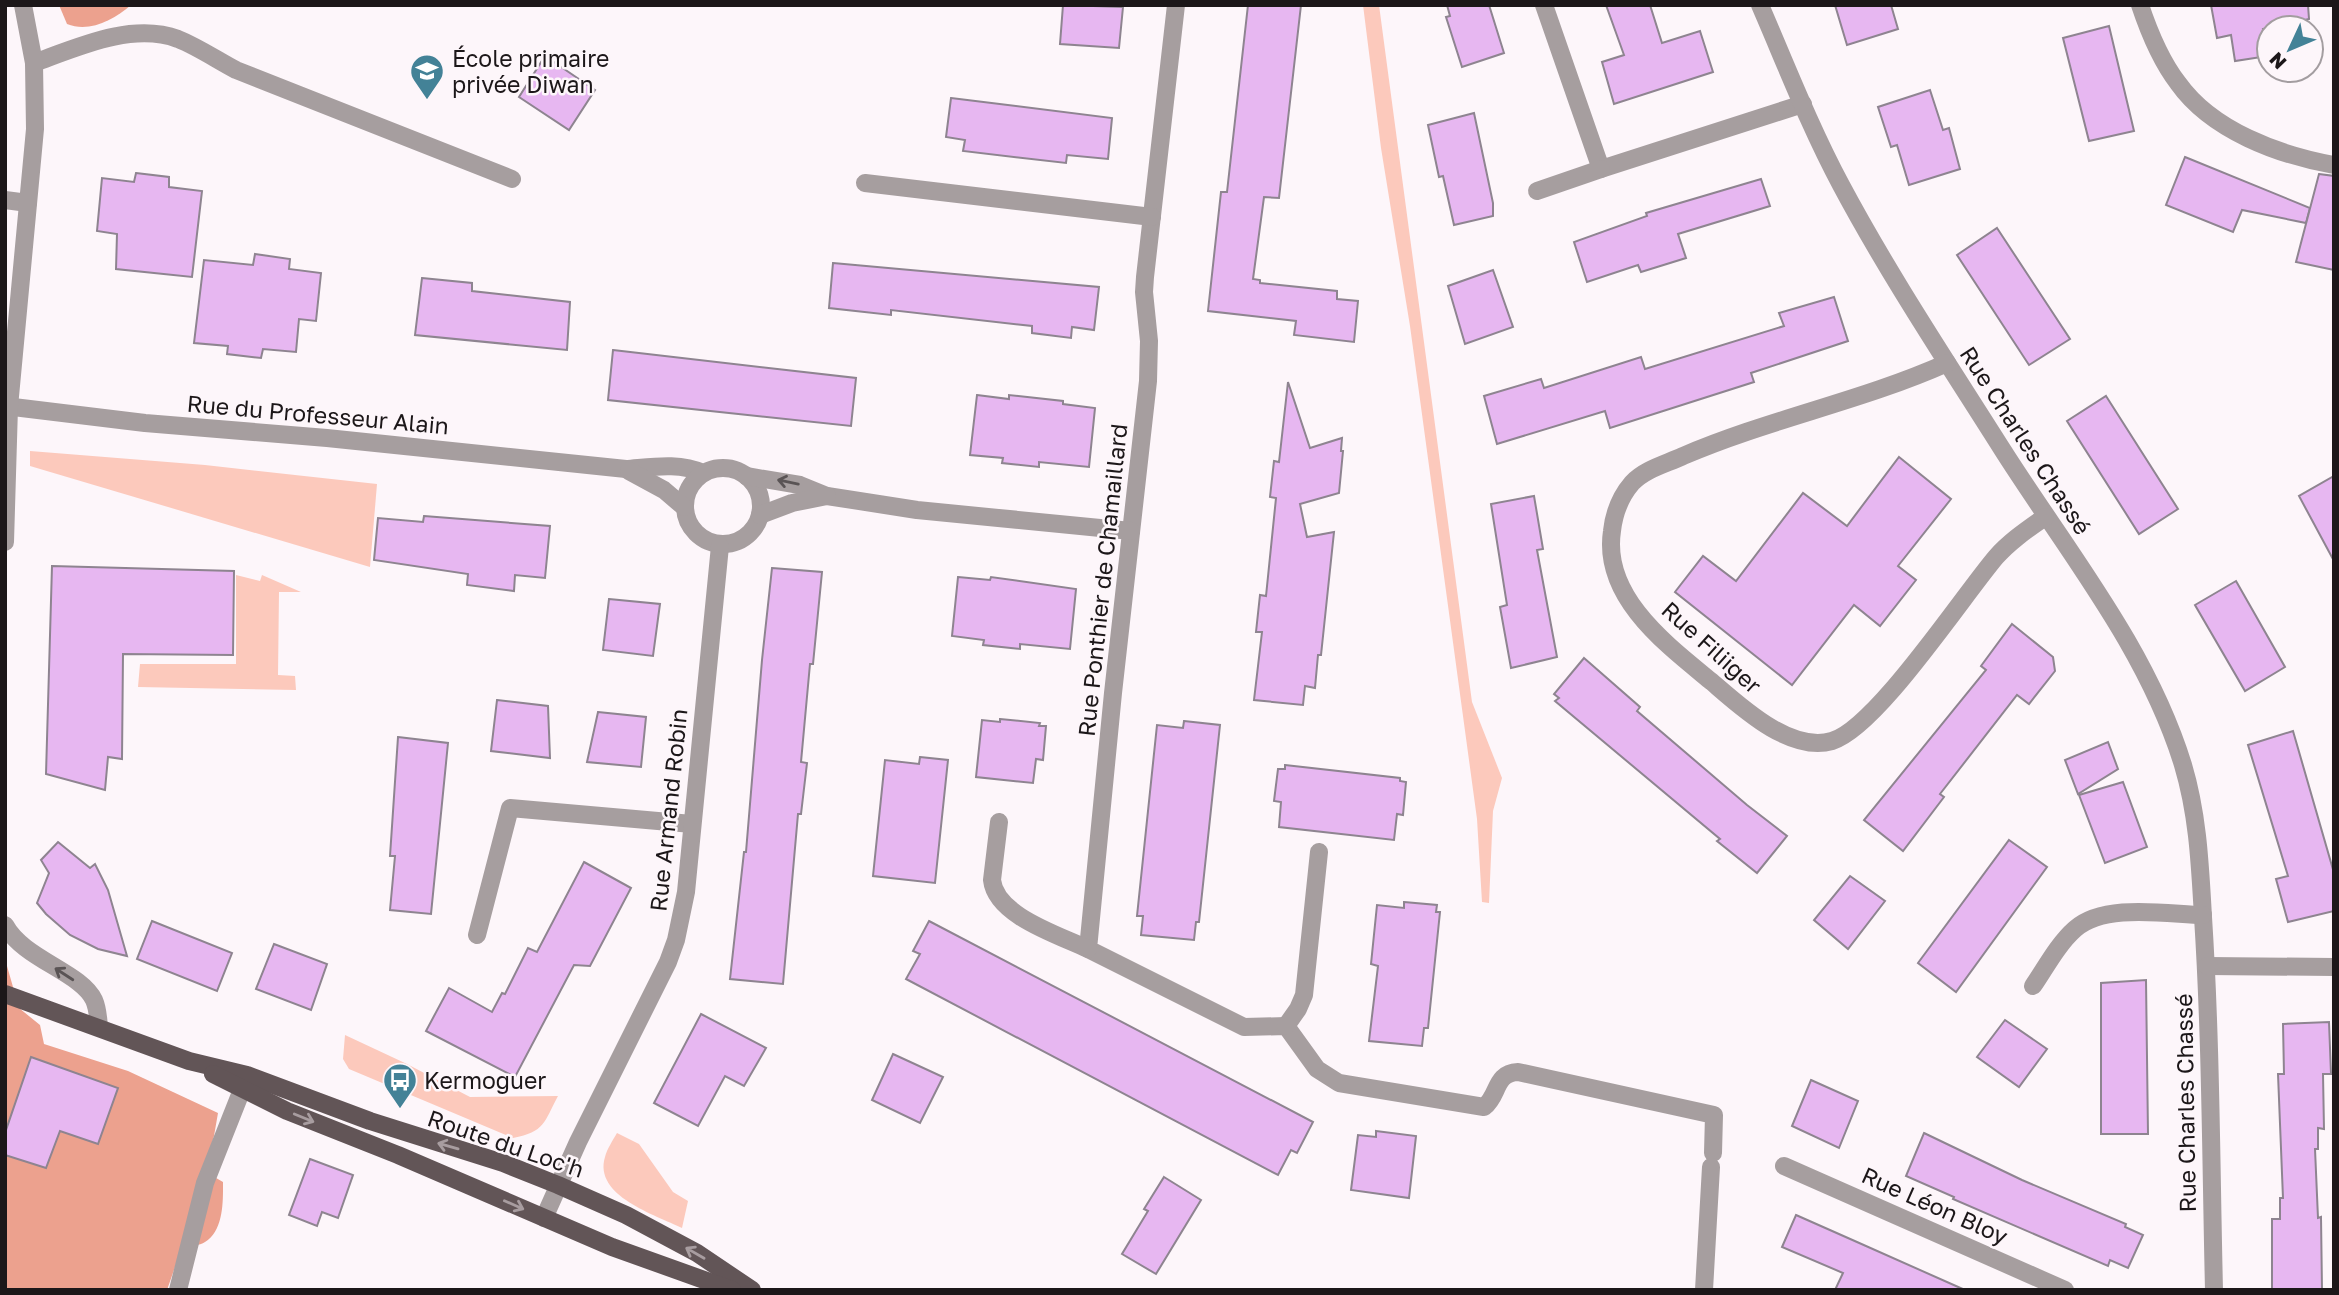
<svg xmlns="http://www.w3.org/2000/svg" width="2339" height="1295" font-family="'Golos Text',sans-serif">
	<rect width="100%" height="100%" fill="#fdf6fa"/>
	<g fill="#fcc9bc">
		<path d="M 1363,5 L 1379,5 L 1472,702 L 1502,778 L 1493,811 L 1489,903 L 1482,902 L 1477,819 L 1410,326 L 1381,148 Z"/>
		<path d="M 30,451 L 205,465 L 377,484 L 370,567 L 30,466 Z"/>
		<path d="M 236,575 L 260,581 L 262,575 L 301,592 L 279,592 L 278,675 L 295,676 L 296,690 L 138,687 L 140,664 L 236,664 Z"/>
		<path d="M 345,1035 L 407,1064 L 470,1097 L 558,1096 C 544,1122 545,1132 513,1138 L 349,1069 L 343,1059 Z"/>
		<path d="M 617,1133 L 639,1144 L 673,1192 L 688,1201 L 682,1228 C 656,1215 593,1196 605,1157 C 607,1149 613,1140 617,1133 Z"/>
	</g>
	<g fill="#eca18e">
		<path d="M 59,5 L 131,5 C 114,20 89,33 67,24 Z"/>
		<path d="M 5,959 L 19,1008 L 40,1025 L 44,1044 L 128,1071 L 218,1113 L 214,1136 L 204,1171 L 223,1182 C 223,1201 224,1230 205,1242 C 200,1246 189,1246 182,1247 L 167,1290 L 5,1290 Z"/>
	</g>
	<g fill="#e7b7f1" stroke="#8e8490" stroke-width="2">
		<path d="M 1063,5 L 1123,7 L 1119,48 L 1060,44 Z"/>
		<path d="M 1248,5 L 1301,5 L 1279,198 L 1264,197 L 1253,279 L 1260,280 L 1260,283 L 1337,291 L 1337,299 L 1358,301 L 1354,342 L 1294,335 L 1296,321 L 1208,311 L 1221,192 L 1227,192 Z"/>
		<path d="M 1447,5 L 1489,5 L 1504,53 L 1462,67 L 1446,17 L 1450,16 Z"/>
		<path d="M 1606,5 L 1650,5 L 1662,43 L 1700,31 L 1713,72 L 1614,104 L 1602,62 L 1624,55 Z"/>
		<path d="M 1835,5 L 1891,5 L 1898,29 L 1847,45 Z"/>
		<path d="M 2211,5 L 2308,5 L 2309,19 L 2263,29 L 2268,56 L 2235,61 L 2231,35 L 2217,38 Z"/>
		<path d="M 2109,26 L 2134,131 L 2089,141 L 2063,38 Z"/>
		<path d="M 545,56 L 595,90 L 569,130 L 519,97 Z"/>
		<path d="M 1930,90 L 1943,130 L 1949,128 L 1960,169 L 1909,185 L 1897,145 L 1891,147 L 1878,107 Z"/>
		<path d="M 951,98 L 1112,118 L 1108,159 L 1067,155 L 1066,163 L 963,151 L 965,140 L 946,137 Z"/>
		<path d="M 1474,113 L 1493,203 L 1493,216 L 1454,225 L 1443,176 L 1439,177 L 1428,125 Z"/>
		<path d="M 2185,157 L 2310,208 L 2306,223 L 2242,210 L 2233,232 L 2166,205 Z"/>
		<path d="M 136,173 L 169,177 L 169,187 L 202,191 L 192,277 L 116,269 L 117,234 L 97,231 L 102,178 L 134,182 Z"/>
		<path d="M 2319,174 L 2334,176 L 2334,270 L 2296,262 Z"/>
		<path d="M 1761,179 L 1770,206 L 1678,234 L 1686,258 L 1641,272 L 1638,265 L 1587,282 L 1574,242 L 1647,216 L 1646,213 Z"/>
		<path d="M 1997,228 L 2070,339 L 2029,365 L 1957,255 Z"/>
		<path d="M 255,254 L 290,259 L 289,269 L 321,273 L 316,321 L 299,319 L 296,352 L 263,349 L 261,358 L 227,354 L 228,346 L 194,343 L 204,260 L 253,265 Z"/>
		<path d="M 833,263 L 1099,287 L 1094,330 L 1072,327 L 1071,338 L 1032,333 L 1032,326 L 891,310 L 891,315 L 829,308 Z"/>
		<path d="M 1493,270 L 1513,327 L 1465,344 L 1448,286 Z"/>
		<path d="M 422,278 L 472,283 L 472,291 L 570,302 L 567,350 L 415,335 Z"/>
		<path d="M 1834,297 L 1848,341 L 1751,373 L 1754,382 L 1610,428 L 1605,411 L 1497,444 L 1484,396 L 1541,379 L 1544,388 L 1641,357 L 1645,369 L 1784,326 L 1779,313 Z"/>
		<path d="M 613,350 L 856,378 L 851,426 L 608,400 Z"/>
		<path d="M 1288,382 L 1310,448 L 1342,438 L 1341,451 L 1343,451 L 1339,493 L 1300,504 L 1307,537 L 1334,532 L 1321,655 L 1318,655 L 1315,688 L 1305,686 L 1303,705 L 1254,700 L 1262,632 L 1256,632 L 1260,595 L 1266,596 L 1276,498 L 1270,497 L 1274,461 L 1279,462 Z"/>
		<path d="M 977,395 L 1009,399 L 1009,395 L 1063,401 L 1063,404 L 1095,408 L 1089,467 L 1039,462 L 1039,467 L 1002,463 L 1003,458 L 970,455 Z"/>
		<path d="M 2106,396 L 2178,509 L 2139,534 L 2067,421 Z"/>
		<path d="M 1899,457 L 1951,499 L 1898,566 L 1916,580 L 1880,626 L 1854,605 L 1792,685 L 1675,592 L 1703,556 L 1736,581 L 1803,493 L 1847,526 Z"/>
		<path d="M 2334,476 L 2334,561 L 2299,496 Z"/>
		<path d="M 1534,496 L 1543,549 L 1537,550 L 1557,657 L 1511,668 L 1500,607 L 1507,605 L 1491,504 Z"/>
		<path d="M 424,516 L 550,526 L 545,578 L 515,575 L 514,591 L 467,585 L 468,574 L 374,560 L 378,518 L 423,522 Z"/>
		<path d="M 52,566 L 234,571 L 233,655 L 123,654 L 122,759 L 108,757 L 105,790 L 46,774 Z"/>
		<path d="M 772,568 L 822,572 L 813,664 L 810,664 L 801,762 L 807,763 L 801,814 L 798,814 L 783,984 L 730,979 L 744,852 L 746,852 L 762,660 Z"/>
		<path d="M 958,577 L 990,580 L 991,577 L 1076,589 L 1070,649 L 1020,644 L 1020,649 L 983,645 L 984,640 L 952,636 Z"/>
		<path d="M 2236,581 L 2285,667 L 2245,691 L 2195,605 Z"/>
		<path d="M 609,599 L 660,604 L 653,656 L 603,650 Z"/>
		<path d="M 2012,624 L 2053,657 L 2055,671 L 2029,704 L 2017,695 L 1940,794 L 1944,797 L 1903,851 L 1864,820 L 1986,670 L 1981,666 Z"/>
		<path d="M 1584,658 L 1640,707 L 1637,711 L 1747,805 L 1787,836 L 1757,873 L 1717,841 L 1720,839 L 1555,701 L 1559,698 L 1554,694 Z"/>
		<path d="M 497,700 L 548,706 L 550,758 L 491,751 Z"/>
		<path d="M 598,712 L 646,717 L 641,767 L 587,762 Z"/>
		<path d="M 1000,719 L 1040,723 L 1039,726 L 1046,726 L 1043,760 L 1036,759 L 1033,783 L 976,777 L 982,720 L 1000,722 Z"/>
		<path d="M 1184,721 L 1220,725 L 1199,922 L 1196,922 L 1194,940 L 1141,935 L 1143,916 L 1137,916 L 1157,725 L 1183,728 Z"/>
		<path d="M 2293,731 L 2334,873 L 2334,911 L 2288,922 L 2276,879 L 2288,876 L 2248,745 Z"/>
		<path d="M 398,737 L 448,743 L 431,914 L 390,910 L 395,856 L 390,856 Z"/>
		<path d="M 2108,742 L 2118,769 L 2078,794 L 2065,760 Z"/>
		<path d="M 920,757 L 948,760 L 935,883 L 873,876 L 885,760 L 919,764 Z"/>
		<path d="M 1285,765 L 1400,778 L 1400,781 L 1406,782 L 1403,815 L 1397,814 L 1394,840 L 1279,827 L 1281,802 L 1274,801 L 1278,769 L 1285,769 Z"/>
		<path d="M 2123,782 L 2147,847 L 2105,863 L 2079,795 Z"/>
		<path d="M 2009,840 L 2047,867 L 1956,992 L 1918,963 Z"/>
		<path d="M 58,842 L 90,868 L 95,864 L 108,890 L 127,956 L 98,949 L 70,935 L 46,914 L 37,903 L 49,873 L 41,860 Z"/>
		<path d="M 584,862 L 631,888 L 590,966 L 574,965 L 515,1077 L 426,1031 L 449,988 L 492,1012 L 502,993 L 505,994 L 528,948 L 537,952 Z"/>
		<path d="M 1850,876 L 1885,901 L 1848,949 L 1814,920 Z"/>
		<path d="M 1404,902 L 1437,905 L 1436,912 L 1440,912 L 1428,1028 L 1424,1028 L 1422,1046 L 1369,1041 L 1378,966 L 1371,964 L 1377,905 L 1404,908 Z"/>
		<path d="M 152,921 L 232,953 L 217,991 L 137,959 Z"/>
		<path d="M 929,921 L 1313,1122 L 1297,1153 L 1291,1150 L 1278,1175 L 906,979 L 920,954 L 913,951 Z"/>
		<path d="M 274,944 L 327,964 L 311,1010 L 256,989 Z"/>
		<path d="M 2146,980 L 2148,1134 L 2101,1134 L 2101,983 Z"/>
		<path d="M 701,1014 L 766,1048 L 744,1086 L 725,1076 L 698,1126 L 654,1103 Z"/>
		<path d="M 2005,1020 L 2047,1049 L 2019,1087 L 1977,1057 Z"/>
		<path d="M 2329,1022 L 2331,1074 L 2323,1074 L 2324,1129 L 2318,1128 L 2318,1149 L 2315,1149 L 2318,1218 L 2321,1217 L 2322,1290 L 2272,1290 L 2272,1219 L 2280,1219 L 2280,1198 L 2283,1198 L 2278,1074 L 2284,1074 L 2283,1024 Z"/>
		<path d="M 893,1054 L 943,1077 L 920,1123 L 872,1100 Z"/>
		<path d="M 31,1057 L 118,1088 L 98,1144 L 60,1131 L 46,1168 L 5,1155 L 5,1133 Z"/>
		<path d="M 1811,1080 L 1858,1101 L 1839,1148 L 1792,1126 Z"/>
		<path d="M 1376,1131 L 1416,1136 L 1409,1198 L 1351,1190 L 1358,1135 L 1376,1137 Z"/>
		<path d="M 1924,1133 L 2022,1180 L 2126,1224 L 2125,1227 L 2143,1235 L 2128,1268 L 2110,1260 L 2108,1266 L 1953,1199 L 1954,1197 L 1906,1176 Z"/>
		<path d="M 310,1159 L 353,1175 L 338,1218 L 322,1212 L 317,1226 L 289,1215 Z"/>
		<path d="M 1164,1177 L 1201,1200 L 1156,1274 L 1122,1254 L 1148,1211 L 1144,1209 Z"/>
		<path d="M 1796,1215 L 1857,1242 L 1965,1290 L 1835,1290 L 1843,1273 L 1782,1247 Z"/>
	</g>
	<g fill="none" stroke-linecap="round" stroke-linejoin="round">
		<g stroke="#a69e9f" stroke-width="18">
			<path d="M 1176,5 L 1145,277 L 1144,292 L 1149,341 L 1148,381 L 1113,693 L 1088,949 L 1244,1027 L 1286,1026 L 1317,1069 L 1339,1083 L 1484,1107 C 1499,1096 1494,1073 1518,1072 L 1714,1115 L 1713,1153"/>
			<path d="M 1544,5 L 1601,169 L 1803,104"/>
			<path d="M 1760,5 C 1786,65 1810,127 1841,185 C 1889,275 1947,362 2002,449 C 2066,550 2147,648 2183,765 C 2198,815 2200,865 2203,917 C 2211,1041 2211,1166 2214,1290"/>
			<path d="M 2140,5 C 2149,32 2161,61 2178,83 C 2212,131 2279,155 2334,165"/>
			<path d="M 34,63 C 78,47 132,22 178,39 C 198,47 217,60 236,70 L 512,179"/>
			<path d="M 865,183 L 1152,217"/>
			<path d="M 1537,191 L 1601,169"/>
			<path d="M 5,200 L 28,203"/>
			<path d="M 1947,363 C 1862,401 1769,419 1683,456 C 1666,464 1645,469 1632,483 C 1620,497 1614,513 1612,531 C 1602,597 1667,645 1712,682 C 1741,707 1790,753 1832,741 C 1876,728 1962,597 1996,557 C 2010,541 2028,529 2045,517"/>
			<path d="M 5,406 L 145,423 L 327,438 L 626,469 C 652,467 679,462 703,473"/>
			<circle cx="723" cy="506" r="38"/>
			<path d="M 629,471 L 664,490 L 684,507"/>
			<path d="M 746,476 L 800,485 L 827,496 L 917,510 L 1131,531"/>
			<path d="M 760,515 L 792,503 L 827,496"/>
			<path d="M 5,542 L 9,407 L 35,129 L 34,63 L 23,5"/>
			<path d="M 999,822 L 992,880 C 996,916 1059,935 1088,949"/>
			<path d="M 5,925 C 23,959 81,972 94,1000 C 98,1009 98,1018 99,1027"/>
			<path d="M 477,935 L 510,808 L 692,824"/>
			<path d="M 2207,966 L 2334,967"/>
			<path d="M 2033,986 C 2046,967 2058,944 2075,929 C 2104,903 2166,914 2203,915"/>
			<path d="M 1286,1026 L 1298,1009 L 1304,995 L 1319,852"/>
			<path d="M 1784,1166 L 2065,1290"/>
			<path d="M 544,1218 L 578,1142 L 668,962 L 676,940 L 686,892 L 720,546"/>
			<path d="M 178,1290 L 205,1183 L 247,1077"/>
			<path d="M 1704,1290 L 1711,1167"/>
		</g>
		<g stroke="#625557" stroke-width="18">
			<path d="M 5,994 L 189,1061 L 247,1075 L 370,1121 L 503,1163 L 558,1185 L 626,1215 L 697,1253 L 752,1290"/>
			<path d="M 213,1074 L 287,1111 L 398,1155 L 612,1247 L 732,1290"/>
		</g>
	</g>
	<defs><path id="oneway-shaft" d="M-6 0H5M1.5-3L5.5 0L1.5 3" fill="none" stroke-width="1.6" stroke-linecap="round" stroke-linejoin="round" transform="scale(1.75)"/></defs>
	<g stroke="#5a5455">
		<use href="#oneway-shaft" transform="translate(788 482) rotate(-168)"/>
		<use href="#oneway-shaft" transform="translate(64 974) rotate(-147)"/>
	</g>
	<g stroke="#a89da0">
		<use href="#oneway-shaft" transform="translate(304 1118) rotate(22)"/>
		<use href="#oneway-shaft" transform="translate(448 1146) rotate(-164)"/>
		<use href="#oneway-shaft" transform="translate(514 1205) rotate(24)"/>
		<use href="#oneway-shaft" transform="translate(695 1253) rotate(-150)"/>
	</g>
	<defs>
		<g id="school-pin" transform="scale(1.75)"><path d="M0 17L-7.5 6A9.5 9.5 0 1 1 7.5 6Z" fill="#438297" stroke="#fdf6fa"/><path d="M0-5L7-2L0 1L-7-2ZM-4 1L0 2.5L4 1V4Q0 6-4 4Z" fill="#fff"/></g>
		<g id="bus-pin" transform="scale(1.75)"><path d="M0 17L-7.5 6A9.5 9.5 0 1 1 7.5 6Z" fill="#438297" stroke="#fdf6fa"/><path d="M-5-6H5V4H4V6H2V4H-2V6H-4V4H-5ZM-3.5-4V0h7V-4ZM-3.5 1.2v1.5H-2V1.2ZM2 1.2v1.5H3.5V1.2Z" fill="#fff"/></g>
	</defs>
	<g fill-rule="evenodd">
		<use href="#school-pin" x="427" y="71"/>
		<use href="#bus-pin" x="400" y="1080"/>
	</g>
	<g text-anchor="middle" dominant-baseline="central" stroke-width="5" stroke-linejoin="round" paint-order="stroke">
		<g font-size="23" fill="#1c1719" stroke="#fdf6fa" text-anchor="start">
			<text x="452" y="58">École primaire<tspan x="452" dy="26">privée Diwan</tspan></text>
			<text x="424" y="1080">Kermoguer</text>
		</g>
		<g font-size="23" fill="#1c1719" stroke="#fdf6fa">
			<text transform="translate(318 414) rotate(5)">Rue du Professeur Alain</text>
			<text transform="translate(2026 440) rotate(57)">Rue Charles Chassé</text>
			<text transform="translate(1102 580) rotate(-84)">Rue Ponthier de Chamaillard</text>
			<text transform="translate(1712 647) rotate(42)">Rue Filiiger</text>
			<text transform="translate(668 810) rotate(-84)">Rue Armand Robin</text>
			<text transform="translate(2185 1103) rotate(-91)">Rue Charles Chassé</text>
			<text transform="translate(506 1143) rotate(19)">Route du Loc'h</text>
			<text transform="translate(1935 1205) rotate(24)">Rue Léon Bloy</text>
		</g>
	</g>
	<rect width="2339" height="1295" fill="none" stroke="#1c1719" stroke-width="14"/>
	<g transform="translate(2290 49) rotate(226)"><circle r="33" fill="#fdf6fa" stroke="#a39da0" stroke-width="2"/>
	<path d="M0-5L12 26L0 18L-12 26Z" fill="#438297"/>
	<text y="-10" font-size="19" font-weight="bold" text-anchor="middle" fill="#1c1719">N</text>
	</g>
</svg>
